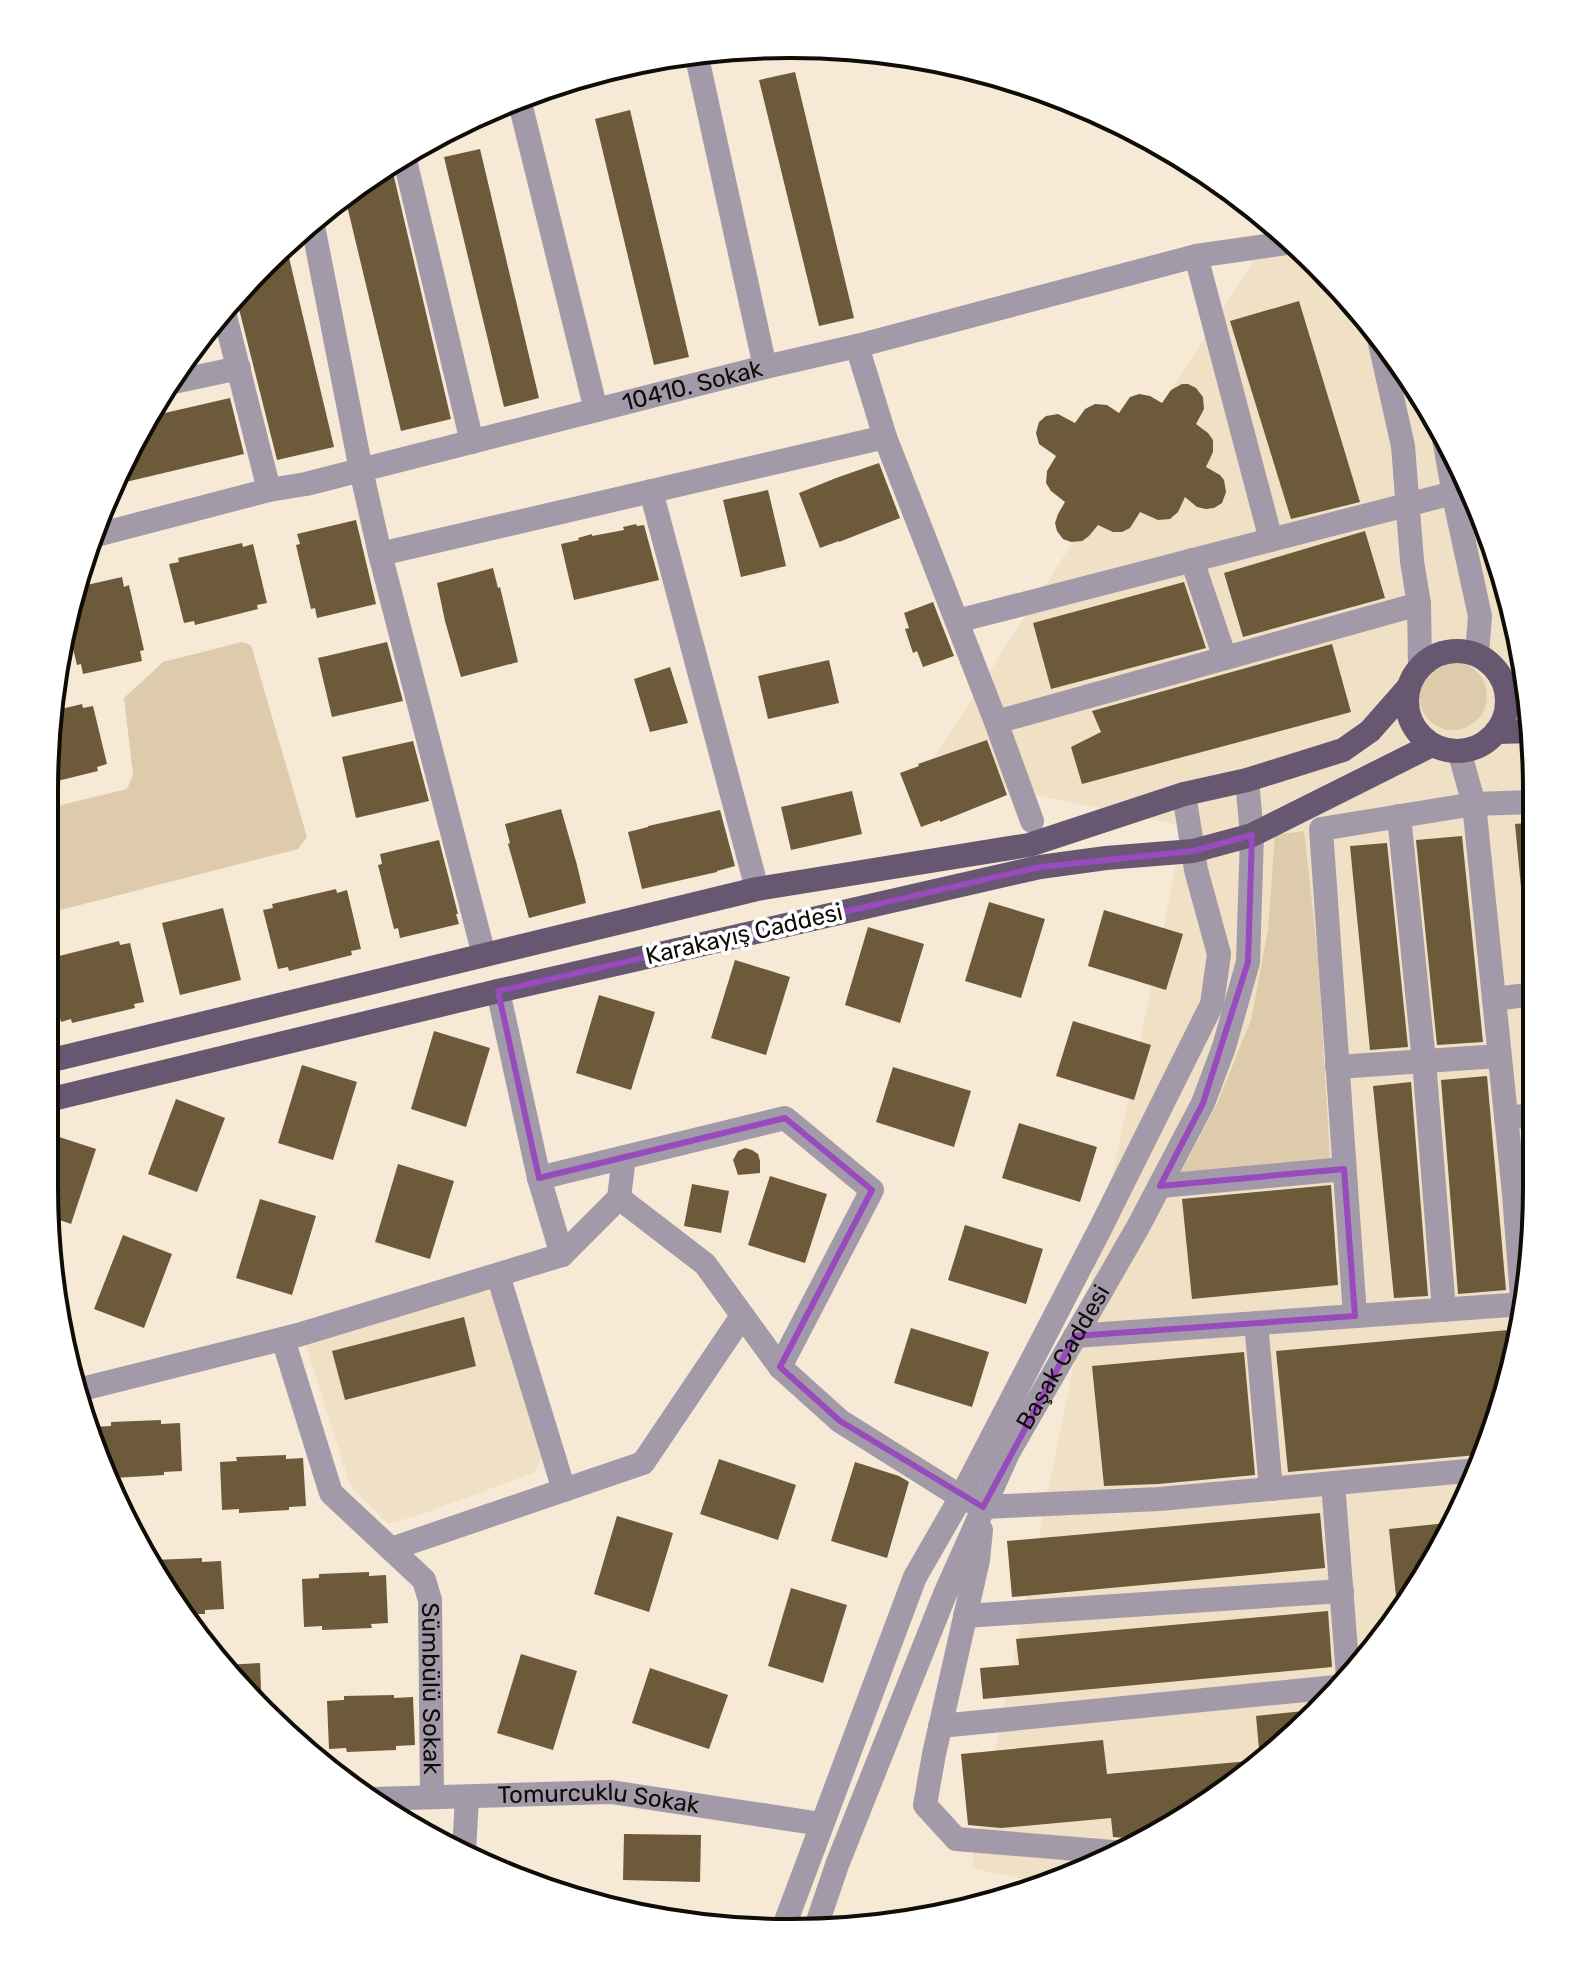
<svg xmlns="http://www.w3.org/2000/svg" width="1581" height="1977" font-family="Rubik,sans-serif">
	<rect width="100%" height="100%" fill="#f6ead7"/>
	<g fill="#efe0c6">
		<path d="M 1277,225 L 1382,336 L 1460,460 L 1512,598 L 1535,742 L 1535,1235 L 1512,1379 L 1460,1516 L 1382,1641 L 1245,1778 L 1121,1856 L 1043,1883 L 971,1868 L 1184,826 L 925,772 Z"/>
		<path d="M 481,1290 L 493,1293 L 546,1453 L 533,1473 L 416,1516 L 388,1524 L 350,1485 L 305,1342 Z"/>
	</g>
	<g fill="#ddcbac">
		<path d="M 242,642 L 251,645 L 307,837 L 298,849 L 45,914 L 45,809 L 127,789 L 133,775 L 124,698 L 163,662 Z"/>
		<circle cx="1453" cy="696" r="34"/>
		<path d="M 1304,831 L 1318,958 L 1330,1160 L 1180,1174 L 1217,1104 L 1251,1020 L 1268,930 L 1275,835 Z"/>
	</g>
	<g fill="#6c5a3a">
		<path d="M 795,72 L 854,318 L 819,326 L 759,80 Z"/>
		<path d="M 630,110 L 689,357 L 654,365 L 595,119 Z"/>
		<path d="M 480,149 L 539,398 L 504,407 L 444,157 Z"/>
		<path d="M 391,164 L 451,419 L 401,431 L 344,193 Z"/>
		<path d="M 286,245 L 334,447 L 277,460 L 235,293 Z"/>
		<path d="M 1299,301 L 1360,502 L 1291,519 L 1230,321 Z"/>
		<path d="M 1182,384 L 1188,384 L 1196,388 L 1203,397 L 1204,409 L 1196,424 L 1208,433 L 1213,440 L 1213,452 L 1206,467 L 1220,475 L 1224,480 L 1226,492 L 1222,503 L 1214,508 L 1206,509 L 1197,507 L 1185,497 L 1178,512 L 1170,519 L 1158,520 L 1140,512 L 1130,528 L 1122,532 L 1113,532 L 1098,525 L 1089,536 L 1082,541 L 1071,542 L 1063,539 L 1057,531 L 1055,523 L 1058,514 L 1065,502 L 1051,491 L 1046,483 L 1047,471 L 1056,456 L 1039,444 L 1036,433 L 1039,422 L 1046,416 L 1058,414 L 1075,423 L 1085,409 L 1095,404 L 1107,405 L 1119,413 L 1130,397 L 1139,394 L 1150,396 L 1162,403 L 1171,390 Z"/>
		<path d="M 230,398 L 244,454 L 113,485 L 156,415 Z"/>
		<path d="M 879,463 L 900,518 L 839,542 L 839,541 L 820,548 L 799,493 L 836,478 Z"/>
		<path d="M 768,490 L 786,566 L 741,577 L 723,500 Z"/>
		<path d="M 356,520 L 376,604 L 317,618 L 315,608 L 311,609 L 296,545 L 300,544 L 297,534 Z"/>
		<path d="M 636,524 L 637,526 L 644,525 L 659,580 L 574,600 L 561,544 L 579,540 L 578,538 L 592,534 L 592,536 L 624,530 L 623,527 Z"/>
		<path d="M 1365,531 L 1385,598 L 1243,637 L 1224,573 Z"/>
		<path d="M 242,543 L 243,547 L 253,544 L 267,603 L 257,605 L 258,609 L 195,625 L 194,621 L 184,623 L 169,564 L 179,562 L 178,558 Z"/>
		<path d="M 493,568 L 498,588 L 500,587 L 518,662 L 461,677 L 445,621 L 437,583 Z"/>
		<path d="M 122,577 L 124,587 L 129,585 L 144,650 L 140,651 L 142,661 L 83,674 L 81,664 L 77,665 L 70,636 L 82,586 Z"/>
		<path d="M 1184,582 L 1206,648 L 1051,689 L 1033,623 Z"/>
		<path d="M 933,602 L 954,656 L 923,667 L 917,651 L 913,653 L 905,629 L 909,628 L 904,613 Z"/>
		<path d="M 387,642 L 403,701 L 332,717 L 318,658 Z"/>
		<path d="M 1332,644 L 1351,712 L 1082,784 L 1071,747 L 1101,732 L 1092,711 Z"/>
		<path d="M 829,660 L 839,703 L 768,719 L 758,676 Z"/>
		<path d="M 670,667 L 688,723 L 650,732 L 634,679 Z"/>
		<path d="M 82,704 L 83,708 L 93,706 L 107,764 L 97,767 L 98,771 L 45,784 L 46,741 L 53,711 Z"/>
		<path d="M 987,740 L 1007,795 L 940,822 L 940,820 L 921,827 L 900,773 L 919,766 L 918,764 Z"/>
		<path d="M 413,741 L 429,801 L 356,818 L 342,757 Z"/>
		<path d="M 852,791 L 862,834 L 791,850 L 781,807 Z"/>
		<path d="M 561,809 L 577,865 L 586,903 L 529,918 L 508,844 L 510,843 L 505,824 Z"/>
		<path d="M 720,810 L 735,866 L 717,871 L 717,872 L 642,889 L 628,832 L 648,827 L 648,826 Z"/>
		<path d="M 1535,822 L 1535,930 L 1525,930 L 1515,824 Z"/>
		<path d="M 1462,836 L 1483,1042 L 1437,1045 L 1416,840 Z"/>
		<path d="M 439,840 L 458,914 L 456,914 L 459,924 L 400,938 L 398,928 L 394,929 L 378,865 L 382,864 L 380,854 Z"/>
		<path d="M 1387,843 L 1408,1047 L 1370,1050 L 1350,846 Z"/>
		<path d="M 336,889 L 337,893 L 347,890 L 361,949 L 351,951 L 352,955 L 289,971 L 288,967 L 278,969 L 263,910 L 273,908 L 272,904 Z"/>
		<path d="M 989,902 L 1045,919 L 1021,998 L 965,981 Z"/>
		<path d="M 223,908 L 241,980 L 180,995 L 162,923 Z"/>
		<path d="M 1104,910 L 1183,934 L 1166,990 L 1088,966 Z"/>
		<path d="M 868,927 L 924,944 L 900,1023 L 845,1005 Z"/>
		<path d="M 119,941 L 120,945 L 130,943 L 144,1002 L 134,1004 L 135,1008 L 72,1023 L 71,1019 L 61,1022 L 46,963 L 56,961 L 55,957 Z"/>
		<path d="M 735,960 L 790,977 L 766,1055 L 711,1038 Z"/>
		<path d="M 599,995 L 655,1012 L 631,1090 L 576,1073 Z"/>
		<path d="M 1073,1021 L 1151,1045 L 1134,1100 L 1056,1076 Z"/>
		<path d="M 434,1031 L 490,1048 L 466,1127 L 411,1109 Z"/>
		<path d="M 302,1065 L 357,1082 L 333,1160 L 278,1143 Z"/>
		<path d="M 893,1067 L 971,1091 L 954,1147 L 876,1122 Z"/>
		<path d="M 1487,1076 L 1506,1290 L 1458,1294 L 1441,1080 Z"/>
		<path d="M 1411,1082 L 1428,1296 L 1394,1298 L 1373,1086 Z"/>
		<path d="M 176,1099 L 225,1118 L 197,1192 L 148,1174 Z"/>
		<path d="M 1019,1123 L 1097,1147 L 1080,1202 L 1002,1178 Z"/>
		<path d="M 44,1132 L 96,1149 L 71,1224 L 48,1216 L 44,1186 Z"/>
		<path d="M 745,1148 L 752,1150 L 758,1154 L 760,1161 L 760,1173 L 738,1175 L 733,1160 L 738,1151 Z"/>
		<path d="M 398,1164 L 454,1181 L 430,1259 L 375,1242 Z"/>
		<path d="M 770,1176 L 827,1194 L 805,1263 L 748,1245 Z"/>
		<path d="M 692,1184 L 729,1191 L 721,1233 L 684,1226 Z"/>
		<path d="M 1331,1185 L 1338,1285 L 1192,1299 L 1182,1199 Z"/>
		<path d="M 260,1199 L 316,1216 L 292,1295 L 236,1278 Z"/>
		<path d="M 965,1225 L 1043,1249 L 1026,1304 L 948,1280 Z"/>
		<path d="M 123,1235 L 172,1254 L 144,1328 L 94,1309 Z"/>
		<path d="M 464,1317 L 476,1366 L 345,1400 L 332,1351 Z"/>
		<path d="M 911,1328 L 989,1352 L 972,1407 L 894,1383 Z"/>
		<path d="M 1520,1329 L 1512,1379 L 1483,1456 L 1477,1455 L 1288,1472 L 1276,1351 Z"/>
		<path d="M 1244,1352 L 1255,1475 L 1158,1484 L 1104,1486 L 1092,1366 Z"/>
		<path d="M 161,1420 L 161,1424 L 180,1423 L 182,1471 L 164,1472 L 164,1475 L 114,1478 L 114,1474 L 109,1474 L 93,1436 L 92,1427 L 111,1426 L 111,1422 Z"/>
		<path d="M 286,1455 L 286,1459 L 303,1458 L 306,1506 L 289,1507 L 289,1510 L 239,1513 L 239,1509 L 222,1510 L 220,1462 L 237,1461 L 236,1457 Z"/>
		<path d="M 719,1459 L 796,1485 L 778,1540 L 700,1514 Z"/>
		<path d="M 855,1462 L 899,1476 L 909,1482 L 887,1558 L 831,1541 Z"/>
		<path d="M 1320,1513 L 1325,1568 L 1012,1597 L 1007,1541 Z"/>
		<path d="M 617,1516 L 673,1533 L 649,1612 L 594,1594 Z"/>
		<path d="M 1456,1522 L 1448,1535 L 1398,1616 L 1389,1529 Z"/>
		<path d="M 202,1558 L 202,1562 L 221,1561 L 224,1609 L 205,1610 L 205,1614 L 186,1614 L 153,1571 L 153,1560 Z"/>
		<path d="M 369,1572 L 369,1576 L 386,1575 L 388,1623 L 371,1624 L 372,1628 L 322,1630 L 322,1626 L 304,1627 L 302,1579 L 319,1578 L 319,1574 Z"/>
		<path d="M 791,1588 L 847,1605 L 823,1683 L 768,1666 Z"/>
		<path d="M 1328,1611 L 1332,1667 L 983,1699 L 980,1668 L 1019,1665 L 1016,1639 Z"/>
		<path d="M 521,1654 L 577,1671 L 553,1750 L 497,1733 Z"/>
		<path d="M 260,1663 L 262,1714 L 225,1665 Z"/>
		<path d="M 650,1668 L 728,1695 L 709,1749 L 632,1723 Z"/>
		<path d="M 394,1695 L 394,1698 L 413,1697 L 415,1745 L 396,1746 L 396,1750 L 347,1752 L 346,1748 L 329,1749 L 327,1701 L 344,1700 L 344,1696 Z"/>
		<path d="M 1313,1710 L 1245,1778 L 1138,1845 L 1133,1840 L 1127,1838 L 1113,1837 L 1111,1818 L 1001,1828 L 968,1825 L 961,1754 L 1103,1740 L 1107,1774 L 1260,1760 L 1256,1716 Z"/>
		<path d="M 624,1834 L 701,1835 L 700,1882 L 623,1880 Z"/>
	</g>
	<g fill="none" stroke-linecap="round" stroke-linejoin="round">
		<g stroke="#a39aa9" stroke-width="24">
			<path d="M 696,53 L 765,367"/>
			<path d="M 519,99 L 596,410"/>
			<path d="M 404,156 L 472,442"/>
			<path d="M 312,221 L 361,470 L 380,554 L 484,955"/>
			<path d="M 1196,256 L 1271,540"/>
			<path d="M 223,308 L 269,490"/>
			<path d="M 1377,330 L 1403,446 L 1412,561 L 1419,604 L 1420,665"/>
			<path d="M 857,346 L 885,437"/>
			<path d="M 178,381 L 239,368"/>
			<path d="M 1443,433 L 1456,506 L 1480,616 L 1477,654"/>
			<path d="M 651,491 L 757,889"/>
			<path id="s1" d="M 93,536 L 269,490 L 306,484 L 765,367 L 857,346 L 1196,256 L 1294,242"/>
			<path d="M 380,554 L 885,437 L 996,722 L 1032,821"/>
			<path d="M 1192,560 L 1225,658"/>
			<path d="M 957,621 L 1453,493"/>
			<path d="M 996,722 L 1419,604"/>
			<path d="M 1459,751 L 1474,804 L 1514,1194 L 1523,1310"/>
			<path d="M 1399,816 L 1424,1061 L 1444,1310"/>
			<path d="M 1494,999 L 1535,994"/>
			<path d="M 1337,1067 L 1499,1056"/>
			<path d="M 1506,1118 L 1535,1115"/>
			<path d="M 539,1178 L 785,1118 L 872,1190 L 780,1367"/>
			<path d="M 1160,1186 L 1344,1169"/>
			<path d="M 619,1198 L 705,1264 L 780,1367 L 840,1421 L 961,1497 L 983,1507 L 1159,1499 L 1478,1470"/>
			<path d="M 562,1255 L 619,1198 L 624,1157"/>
			<path d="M 498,1275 L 564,1490"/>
			<path d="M 1355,1316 L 1321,829 L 1474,804 L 1535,802"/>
			<path d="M 1256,1323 L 1271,1489"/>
			<path d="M 1075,1336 L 1524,1304"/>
			<path id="s2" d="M 283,1339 L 331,1493 L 424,1580 L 430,1600 L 432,1797"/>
			<path d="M 74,1391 L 298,1335 L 562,1255 L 539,1178 L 498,991"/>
			<path d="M 1333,1483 L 1348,1676"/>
			<path d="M 981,1530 L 978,1560 L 934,1754 L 925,1805 L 956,1839 L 1125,1853"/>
			<path d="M 391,1549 L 643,1463 L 742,1316"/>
			<path d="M 965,1616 L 1342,1591"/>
			<path d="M 940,1726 L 1336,1687"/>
			<path id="s3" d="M 373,1799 L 611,1792 L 821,1824"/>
			<path d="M 464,1852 L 467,1797"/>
			<path id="s4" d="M 816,1927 L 837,1865 L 945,1594 L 1008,1453 L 1138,1227 L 1203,1103 L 1224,1047 L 1248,962 L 1252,835 L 1247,780"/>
			<path d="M 783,1929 L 915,1577 L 961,1497 L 1099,1231 L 1212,1004 L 1219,954 L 1196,870 L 1184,794"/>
		</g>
		<g stroke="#675771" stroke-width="24">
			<circle cx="1457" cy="701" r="50"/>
			<path d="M 1496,732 L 1534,731"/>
			<path d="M 44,1062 L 757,889 L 1029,845 L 1184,794 L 1247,780 L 1343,750 L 1370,731 L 1407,689"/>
			<path d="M 44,1101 L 498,991 L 1040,867 L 1106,858 L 1193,851 L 1252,835 L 1432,745"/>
		</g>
	</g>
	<path fill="none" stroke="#974bbd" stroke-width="6" stroke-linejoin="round" d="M 1252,835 L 1248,962 L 1203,1103 L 1160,1186 L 1344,1169 L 1355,1316 L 1075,1336 L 983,1507 L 840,1421 L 780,1367 L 872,1190 L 785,1118 L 539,1178 L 498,991 L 1040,867 L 1193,851 Z"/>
	<g text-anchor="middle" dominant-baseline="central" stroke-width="8" stroke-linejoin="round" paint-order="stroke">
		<g font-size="24" fill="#100c06" stroke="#fff">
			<text stroke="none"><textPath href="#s1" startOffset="618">10410. Sokak</textPath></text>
			<text transform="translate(744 934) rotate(-13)">Karakayış Caddesi</text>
			<text stroke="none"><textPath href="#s4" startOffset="622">Başak Caddesi</textPath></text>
			<text stroke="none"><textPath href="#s2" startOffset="398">Sümbülü Sokak</textPath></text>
			<text stroke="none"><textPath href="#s3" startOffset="226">Tomurcuklu Sokak</textPath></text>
		</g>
	</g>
	<path d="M0 0H1581V1977H0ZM790 58H791A732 732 0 0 1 1523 790V1187A732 732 0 0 1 791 1919H790A732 732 0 0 1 58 1187V790A732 732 0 0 1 790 58Z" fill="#fff" fill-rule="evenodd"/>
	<path fill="none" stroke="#100c06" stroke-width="4" d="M790 58H791A732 732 0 0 1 1523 790V1187A732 732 0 0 1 791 1919H790A732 732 0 0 1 58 1187V790A732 732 0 0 1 790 58Z"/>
</svg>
